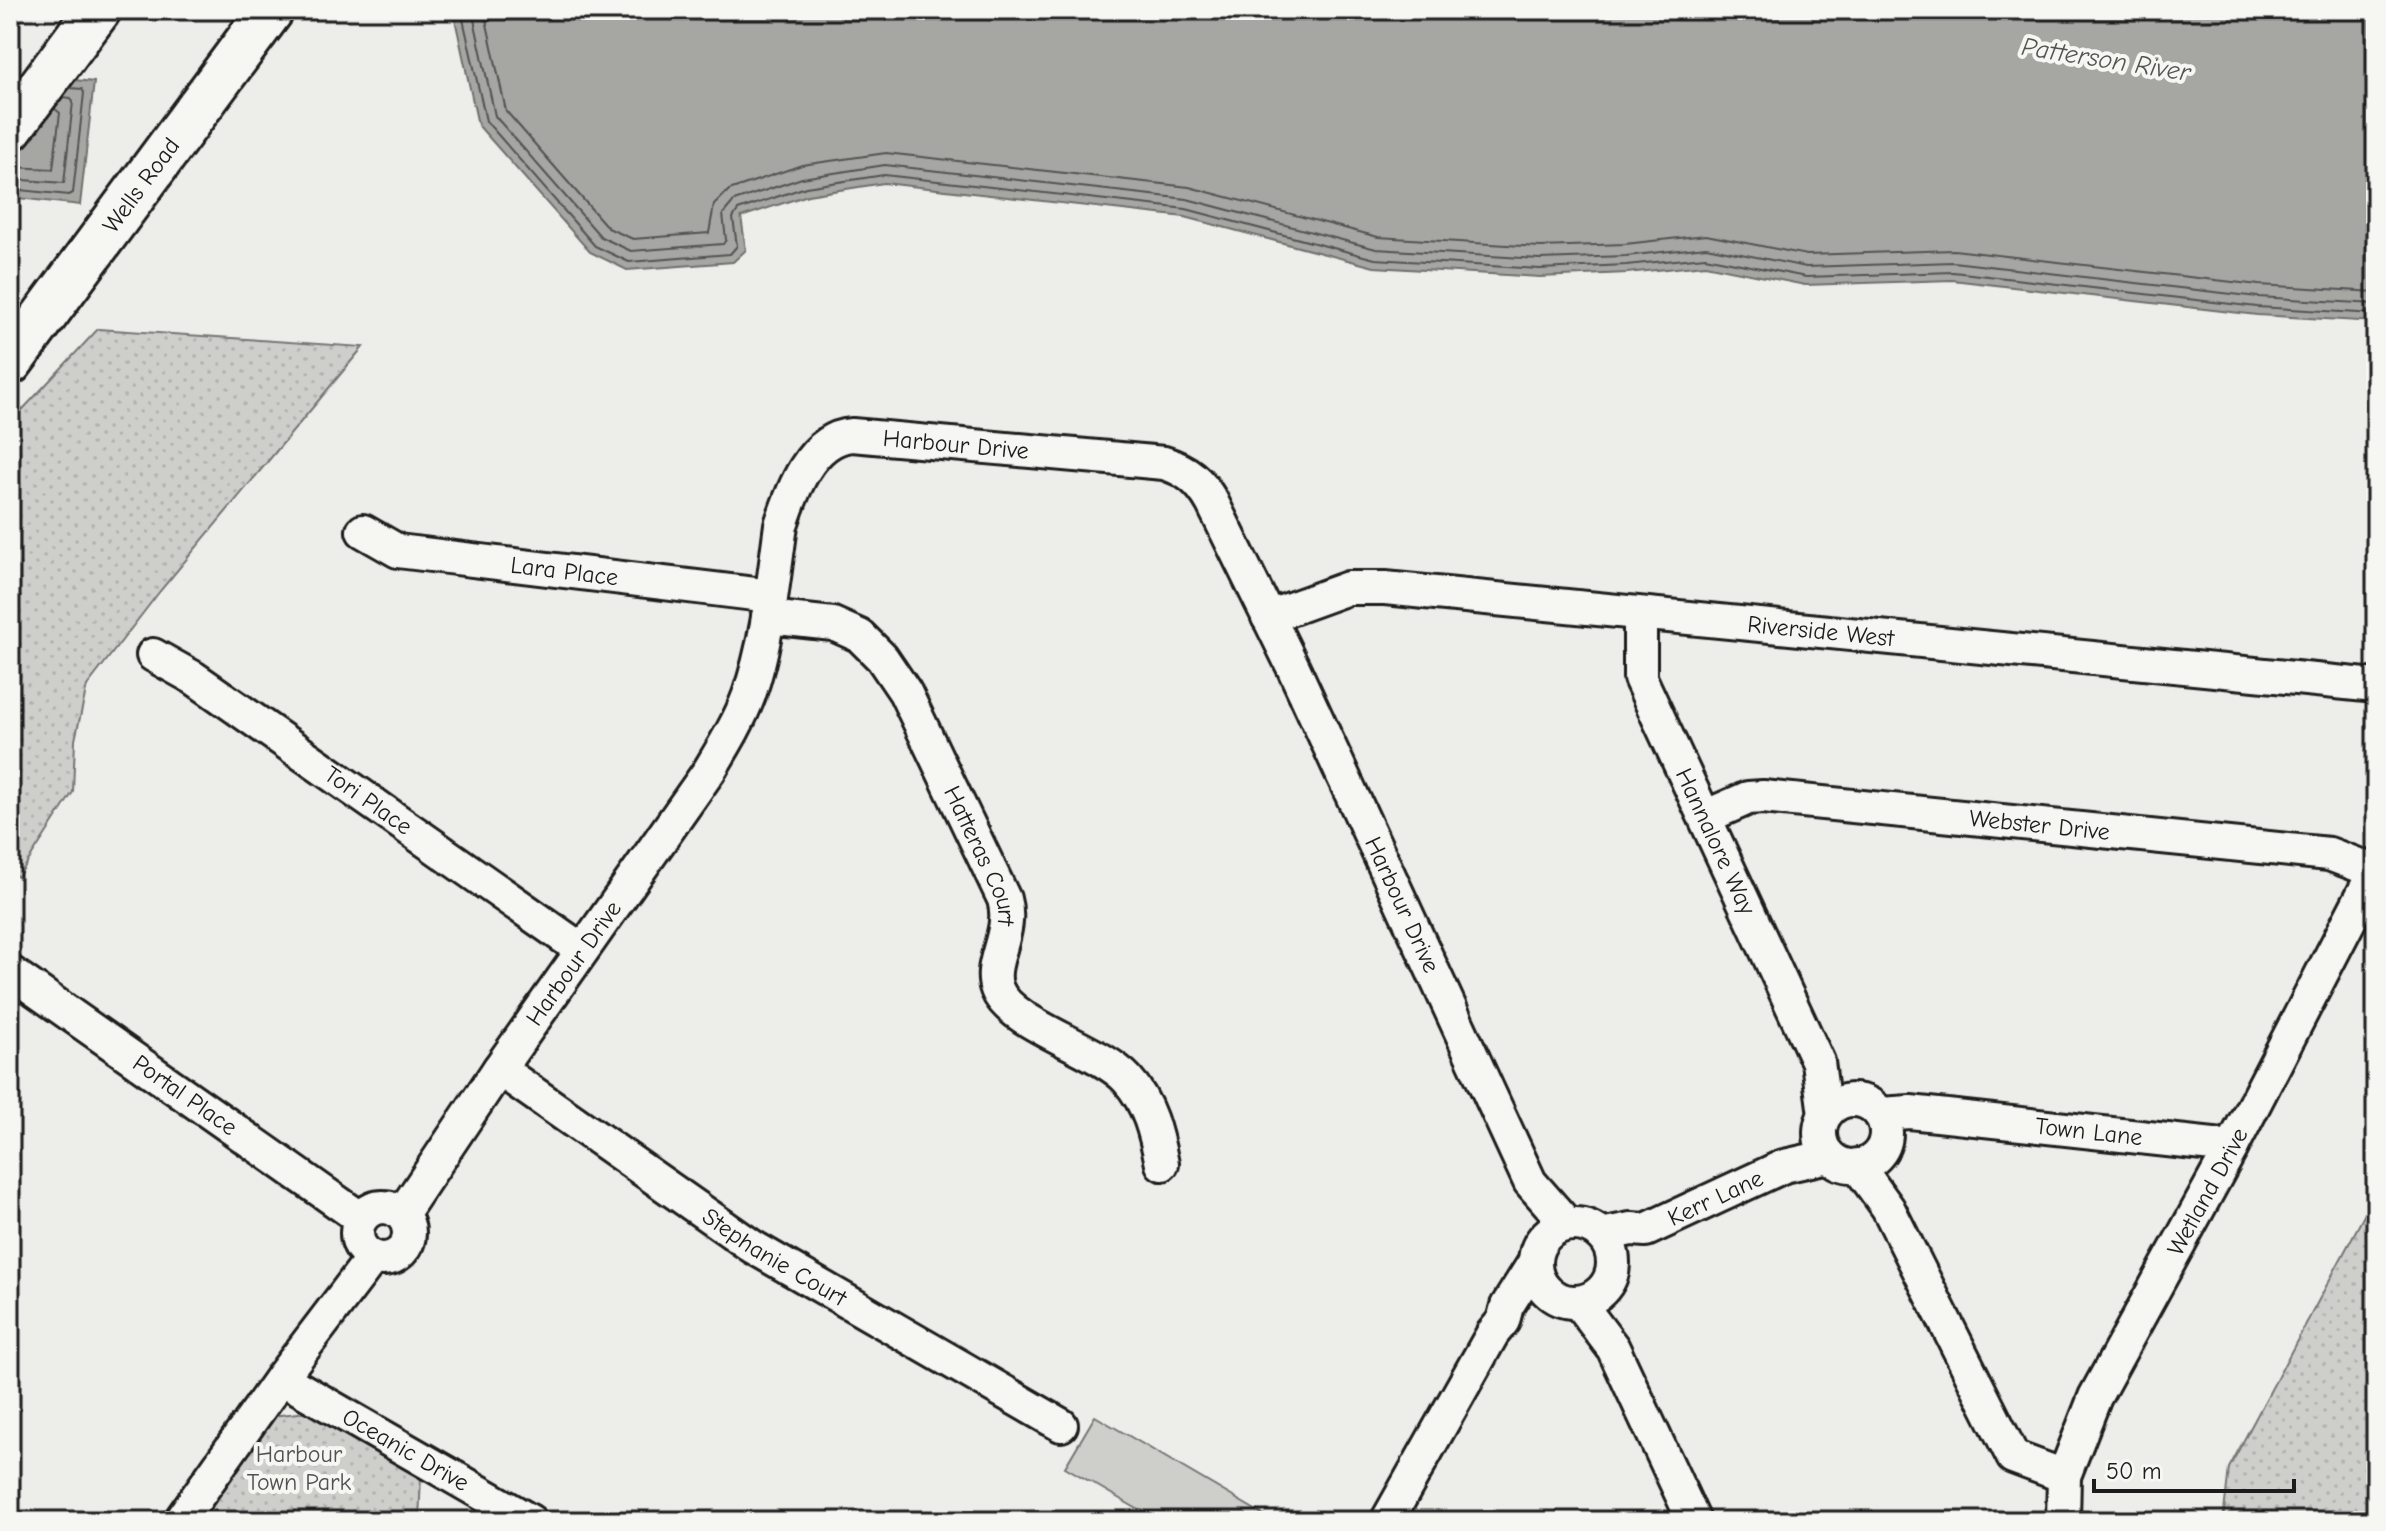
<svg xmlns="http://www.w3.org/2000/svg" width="2386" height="1531" font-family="'Comic Neue',sans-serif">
	<defs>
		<pattern id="park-dots" width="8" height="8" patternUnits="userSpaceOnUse" patternTransform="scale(2)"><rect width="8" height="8" fill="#cececb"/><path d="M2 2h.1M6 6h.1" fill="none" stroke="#b0b0ae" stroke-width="1.8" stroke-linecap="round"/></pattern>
	</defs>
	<rect width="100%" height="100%" fill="#edede9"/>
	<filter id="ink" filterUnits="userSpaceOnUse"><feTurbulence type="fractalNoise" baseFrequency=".0125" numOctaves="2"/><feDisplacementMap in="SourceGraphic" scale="16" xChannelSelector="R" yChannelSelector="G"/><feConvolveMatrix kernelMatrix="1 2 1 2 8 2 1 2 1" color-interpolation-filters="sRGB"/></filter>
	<g filter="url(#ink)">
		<path fill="#cececb" stroke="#757574" stroke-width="2" d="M 1095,1416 L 1274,1521 L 1158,1521 L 1065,1467 Z"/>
		<g fill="url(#park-dots)" stroke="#757574" stroke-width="2">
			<path d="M 98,329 L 363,347 L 160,591 L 87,686 L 75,740 L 73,792 L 18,877 L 10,871 L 10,423 Z"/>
			<path d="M 2376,1193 L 2376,1521 L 2223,1521 L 2229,1468 Z"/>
			<path d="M 308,1412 L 421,1476 L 419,1521 L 209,1521 L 201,1511 L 271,1416 Z"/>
		</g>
		<g fill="#a6a6a3" stroke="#6f6f6d" stroke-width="2">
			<path d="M 453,10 L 2376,10 L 2376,322 L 2257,315 L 1952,280 L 1805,285 L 1705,265 L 1627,273 L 1540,277 L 1374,267 L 1185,217 L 884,183 L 808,195 L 741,217 L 746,250 L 733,262 L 627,270 L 590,252 L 478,125 Z"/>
			<path d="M 10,74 L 94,82 L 80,205 L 10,197 Z"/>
		</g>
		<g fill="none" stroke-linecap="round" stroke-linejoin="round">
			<g stroke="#535352" stroke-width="2">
				<path d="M 461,10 L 486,121 L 595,246 L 629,262 L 730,254 L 737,246 L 733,218 L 738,210 L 806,187 L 884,175 L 1186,209 L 1375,259 L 1540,269 L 1626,265 L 1705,257 L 1806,277 L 1953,272 L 2257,307 L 2376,314"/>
				<path d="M 472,10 L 495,116 L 601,237 L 631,251 L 723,244 L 726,240 L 723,214 L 734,201 L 802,178 L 885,165 L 1187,199 L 1376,249 L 1540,259 L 1626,256 L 1706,247 L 1806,267 L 1953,262 L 2258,297 L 2376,304"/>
				<path d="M 484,10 L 506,111 L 608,228 L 633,239 L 709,233 L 714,205 L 729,190 L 802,165 L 886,153 L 1189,187 L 1378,237 L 1541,247 L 1625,244 L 1706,235 L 1807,255 L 1954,250 L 2259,285 L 2376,292"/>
				<path d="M 10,167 L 53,169 L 60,113 L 54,108"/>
				<path d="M 10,179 L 64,183 L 73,102 L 71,98 L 63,97"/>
				<path d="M 10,189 L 69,195 L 73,193 L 84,93 L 82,89 L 70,88"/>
			</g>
			<g stroke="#1c1c1c" stroke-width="38">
				<g id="street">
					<path id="s1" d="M 363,531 L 398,551 L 771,596"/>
					<path id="s2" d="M 1640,614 L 1640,678 L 1818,1062 L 1825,1115"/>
					<path id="s3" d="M 768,617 L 833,624 L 860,636 L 882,658 L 905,692 L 1004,899 C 1014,934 987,963 997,989 C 1010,1025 1098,1048 1127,1079 C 1149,1103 1156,1134 1162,1164"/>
					<path id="s4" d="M 1268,617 L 1348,588 L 1385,588 L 2376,686"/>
					<path id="s5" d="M 153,655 L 194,678 L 582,950"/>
					<path id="s6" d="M 1705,817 L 1748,798 L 1763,797 L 2329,854 L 2374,871"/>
					<path id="s7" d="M 10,972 L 360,1218"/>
					<path id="s8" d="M 499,1069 L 753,1247 L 1061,1425"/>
					<circle cx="1853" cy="1133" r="33"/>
					<path id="s9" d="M 1880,1114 L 1910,1112 L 2232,1147"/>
					<path d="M 1857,1165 L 1888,1208 L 2013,1457 L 2064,1476"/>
					<circle cx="383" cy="1233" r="26"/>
					<path id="s10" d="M 402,1214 L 499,1069 L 709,771 C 724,746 739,722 749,695 C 768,640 773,582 781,525 C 792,491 811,438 852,435 L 1164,463 C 1187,470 1200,481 1212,502 L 1293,667 L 1530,1182 L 1567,1224"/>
					<circle cx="1574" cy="1263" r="39"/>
					<path id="s11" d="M 1601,1235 L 1631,1229 L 1646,1230 L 1784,1166 L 1829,1156"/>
					<path d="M 1579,1303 L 1613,1348 L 1694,1521"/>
					<path id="s12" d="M 281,1378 L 530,1521"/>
					<path d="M 180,1521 L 281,1378 L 373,1257"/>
					<path d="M 1387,1521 L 1493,1333 L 1503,1321 L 1507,1306 L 1534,1263"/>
					<path id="s13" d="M 2063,1521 L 2064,1476 L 2095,1397 L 2232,1147 L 2376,869"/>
				</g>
			</g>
			<g stroke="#1c1c1c" stroke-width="50">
				<g id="secondary">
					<path id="s14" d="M 10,362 L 271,10"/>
				</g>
			</g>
			<g stroke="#1c1c1c" stroke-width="50">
				<path id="highway" d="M 10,128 L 98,10"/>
			</g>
			<use href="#street" stroke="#f6f6f2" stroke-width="32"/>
			<use href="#secondary" stroke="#f6f6f2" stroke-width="44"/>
			<use href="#highway" stroke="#f6f6f2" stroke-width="44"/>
		</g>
	</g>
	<g text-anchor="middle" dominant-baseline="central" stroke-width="8" stroke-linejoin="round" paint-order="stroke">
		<g font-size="24" fill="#1c1c1c" stroke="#f6f6f2">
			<text stroke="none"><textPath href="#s14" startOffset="220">Wells Road</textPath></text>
			<text stroke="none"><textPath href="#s10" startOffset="1024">Harbour Drive</textPath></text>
			<text stroke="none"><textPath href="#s1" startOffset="208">Lara Place</textPath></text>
			<text stroke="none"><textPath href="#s4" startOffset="560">Riverside West</textPath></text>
			<text stroke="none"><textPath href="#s5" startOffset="260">Tori Place</textPath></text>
			<text stroke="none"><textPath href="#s6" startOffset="340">Webster Drive</textPath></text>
			<text stroke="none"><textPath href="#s2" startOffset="244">Hannalore Way</textPath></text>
			<text stroke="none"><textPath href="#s3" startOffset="348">Hatteras Court</textPath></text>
			<text stroke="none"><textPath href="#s10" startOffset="1742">Harbour Drive</textPath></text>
			<text stroke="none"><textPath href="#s10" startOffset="304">Harbour Drive</textPath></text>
			<text stroke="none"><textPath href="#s7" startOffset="214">Portal Place</textPath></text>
			<text stroke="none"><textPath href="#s9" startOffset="210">Town Lane</textPath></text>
			<text stroke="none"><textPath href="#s13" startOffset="364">Wetland Drive</textPath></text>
			<text stroke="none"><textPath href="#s11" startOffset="122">Kerr Lane</textPath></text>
			<text stroke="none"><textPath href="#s8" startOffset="334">Stephanie Court</textPath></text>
			<text stroke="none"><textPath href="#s12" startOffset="144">Oceanic Drive</textPath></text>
		</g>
		<g font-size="24" fill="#515151" stroke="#f6f6f2">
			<text x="299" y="1454">Harbour<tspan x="299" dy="28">Town Park</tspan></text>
		</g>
		<g font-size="26" font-style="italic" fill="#535352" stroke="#f6f6f2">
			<text transform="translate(2106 60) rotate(9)">Patterson River</text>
		</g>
	</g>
	<rect width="2386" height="1531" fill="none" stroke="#f6f6f2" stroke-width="40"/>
	<rect x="20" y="20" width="2346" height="1491" fill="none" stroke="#1c1c1c" stroke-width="3" filter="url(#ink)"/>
	<path d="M2094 1479v12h200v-12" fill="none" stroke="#1c1c1c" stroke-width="4"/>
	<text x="2106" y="1479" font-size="24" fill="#1c1c1c" stroke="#f6f6f2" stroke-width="6" paint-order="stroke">50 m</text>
</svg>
